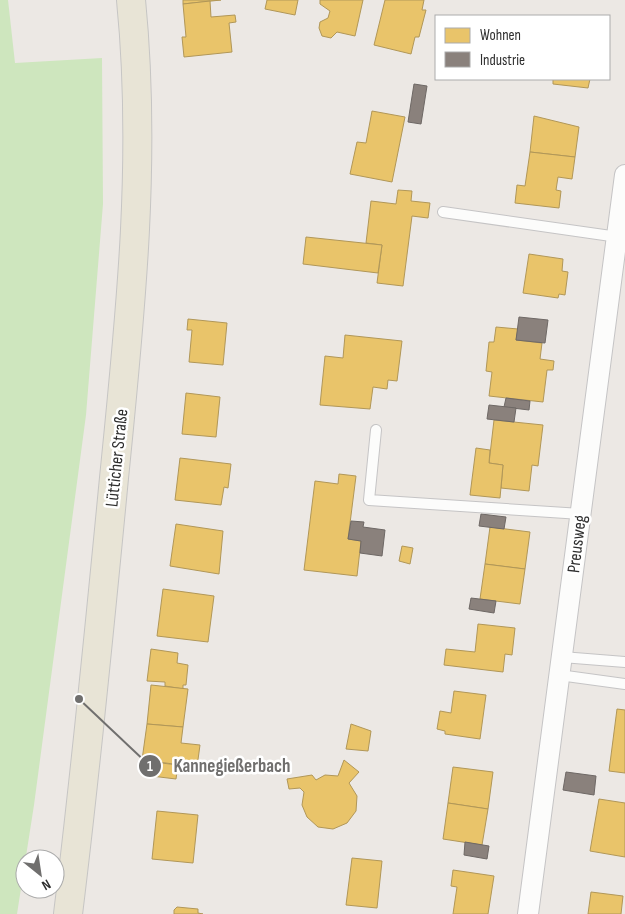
<svg xmlns="http://www.w3.org/2000/svg" width="625" height="914" font-family="'Sofia Sans Condensed',sans-serif">
	<rect width="100%" height="100%" fill="#ece8e4"/>
	<path fill="#cee6be" d="M 0,0 L 8,0 L 15,63 L 102,58 L 103,204 L 86,415 L 34,805 L 17,914 L 0,914 Z"/>
	<g fill="#e9c46a" stroke="#b19758">
		<path d="M 183,0 L 221,0 L 183,4 Z"/>
		<path d="M 267,0 L 298,0 L 295,15 L 265,9 Z"/>
		<path d="M 320,0 L 363,0 L 355,36 L 337,32 L 331,38 L 322,36 L 319,28 L 320,22 L 328,18 L 330,11 L 320,4 Z"/>
		<path d="M 385,0 L 424,0 L 422,10 L 426,10 L 419,37 L 415,37 L 411,54 L 374,45 Z"/>
		<path d="M 210,1 L 211,17 L 235,15 L 236,22 L 229,23 L 232,52 L 184,57 L 182,37 L 186,37 L 183,4 Z"/>
		<path d="M 553,79 L 590,79 L 588,88 L 553,84 Z"/>
		<path d="M 372,111 L 405,117 L 392,182 L 350,174 L 357,142 L 366,143 Z"/>
		<path d="M 534,116 L 579,127 L 575,157 L 530,152 Z"/>
		<path d="M 530,152 L 575,157 L 572,179 L 558,177 L 556,190 L 561,191 L 559,208 L 515,203 L 517,185 L 525,186 Z"/>
		<path d="M 398,190 L 412,191 L 411,201 L 430,203 L 428,218 L 412,216 L 403,286 L 377,283 L 382,245 L 366,243 L 371,201 L 396,204 Z"/>
		<path d="M 306,237 L 382,245 L 378,273 L 303,264 Z"/>
		<path d="M 529,254 L 563,259 L 562,271 L 568,272 L 565,295 L 559,294 L 558,298 L 523,293 Z"/>
		<path d="M 188,319 L 227,323 L 223,365 L 189,362 L 192,330 L 187,330 Z"/>
		<path d="M 496,327 L 518,329 L 516,340 L 542,343 L 540,359 L 554,361 L 553,370 L 547,370 L 543,402 L 489,396 L 492,372 L 486,371 L 489,342 L 494,342 Z"/>
		<path d="M 345,335 L 402,341 L 397,381 L 388,380 L 387,389 L 373,387 L 370,409 L 320,405 L 325,356 L 343,358 Z"/>
		<path d="M 186,393 L 220,397 L 216,437 L 182,434 Z"/>
		<path d="M 494,420 L 543,425 L 538,466 L 532,465 L 529,491 L 501,488 L 503,465 L 489,463 Z"/>
		<path d="M 476,448 L 490,450 L 489,463 L 503,465 L 500,498 L 470,495 Z"/>
		<path d="M 180,458 L 231,464 L 228,488 L 224,487 L 221,505 L 175,500 Z"/>
		<path d="M 339,474 L 356,476 L 348,539 L 361,541 L 357,576 L 304,570 L 315,481 L 338,484 Z"/>
		<path d="M 176,524 L 223,531 L 219,574 L 170,566 Z"/>
		<path d="M 490,527 L 530,532 L 525,569 L 485,564 Z"/>
		<path d="M 402,546 L 413,548 L 410,564 L 399,561 Z"/>
		<path d="M 485,564 L 525,569 L 520,604 L 480,599 Z"/>
		<path d="M 163,589 L 214,596 L 208,642 L 157,636 Z"/>
		<path d="M 478,624 L 515,628 L 512,655 L 505,654 L 503,672 L 444,665 L 446,649 L 475,652 Z"/>
		<path d="M 151,649 L 178,653 L 177,663 L 188,665 L 186,685 L 183,685 L 183,689 L 165,686 L 165,682 L 147,681 Z"/>
		<path d="M 151,685 L 188,689 L 183,727 L 147,724 Z"/>
		<path d="M 454,691 L 486,695 L 480,739 L 445,734 L 445,731 L 437,729 L 440,711 L 451,713 Z"/>
		<path d="M 617,709 L 625,710 L 625,773 L 609,771 Z"/>
		<path d="M 147,724 L 183,727 L 181,743 L 200,745 L 197,767 L 142,760 Z"/>
		<path d="M 351,724 L 371,731 L 368,751 L 346,749 Z"/>
		<path d="M 344,760 L 359,772 L 349,783 L 357,796 L 356,811 L 347,823 L 333,829 L 318,827 L 307,817 L 302,805 L 304,792 L 300,788 L 289,789 L 287,779 L 312,775 L 316,780 L 325,775 L 338,776 Z"/>
		<path d="M 145,761 L 178,765 L 176,779 L 143,775 Z"/>
		<path d="M 453,767 L 493,772 L 488,809 L 448,803 Z"/>
		<path d="M 599,799 L 625,803 L 625,857 L 590,851 Z"/>
		<path d="M 448,803 L 488,809 L 482,845 L 443,839 Z"/>
		<path d="M 157,811 L 198,815 L 193,863 L 152,859 Z"/>
		<path d="M 352,858 L 382,861 L 377,908 L 346,905 Z"/>
		<path d="M 453,870 L 494,876 L 488,914 L 453,914 L 457,887 L 451,886 Z"/>
		<path d="M 591,892 L 623,896 L 621,914 L 588,914 Z"/>
		<path d="M 177,907 L 198,909 L 198,913 L 203,914 L 174,914 L 174,910 Z"/>
	</g>
	<g fill="#8a817c" stroke="#6e6865">
		<path d="M 414,84 L 427,86 L 421,124 L 408,122 Z"/>
		<path d="M 519,317 L 548,320 L 545,343 L 516,340 Z"/>
		<path d="M 506,398 L 530,401 L 529,410 L 504,407 Z"/>
		<path d="M 489,405 L 516,408 L 514,422 L 487,419 Z"/>
		<path d="M 481,514 L 506,517 L 504,529 L 479,526 Z"/>
		<path d="M 351,521 L 364,522 L 363,527 L 385,530 L 382,556 L 360,553 L 361,541 L 348,539 Z"/>
		<path d="M 471,598 L 496,601 L 494,613 L 469,609 Z"/>
		<path d="M 566,772 L 596,776 L 594,795 L 563,790 Z"/>
		<path d="M 465,842 L 489,846 L 487,859 L 464,855 Z"/>
	</g>
	<g fill="none" stroke-linecap="round" stroke-linejoin="round">
		<g stroke="#c5c4c5" stroke-width="12">
			<g id="lane">
				<path d="M 443,212 L 618,237"/>
				<path d="M 376,430 L 369,500 L 581,514"/>
				<path d="M 562,657 L 625,662"/>
				<path d="M 559,675 L 625,684"/>
			</g>
		</g>
		<g stroke="#c5c4c5" stroke-width="22">
			<path id="street" d="M 528,914 L 625,175"/>
		</g>
		<g stroke="#c6c5c4" stroke-width="30">
			<path id="primary" d="M 68,914 C 86,769 100,624 114,478 C 130,319 147,160 131,0"/>
		</g>
		<use href="#lane" stroke="#fcfcfb" stroke-width="10"/>
		<use href="#street" stroke="#fcfcfb" stroke-width="20"/>
		<use href="#primary" stroke="#e8e4d6" stroke-width="28"/>
	</g>
	<g text-anchor="middle" dominant-baseline="central" stroke-width="5" stroke-linejoin="round" paint-order="stroke">
		<g font-size="18" fill="#2e2e2e" stroke="#fff">
			<text transform="translate(117 458) rotate(-84)">Lütticher Straße</text>
			<text transform="translate(577 544) rotate(-83)">Preusweg</text>
		</g>
	</g>
	<path fill="none" stroke="#706f6e" stroke-width="2" d="M79 699L150 766"/>
	<g fill="#706f6e" stroke="#fff" stroke-width="2">
		<circle cx="79" cy="699" r="5"/>
		<circle cx="150" cy="766" r="12"/>
	</g>
	<g font-size="15" text-anchor="middle" font-weight="bold" fill="#fff">
		<text x="150" y="771">1</text>
	</g>
	<g font-size="19" text-anchor="middle" font-weight="bold" fill="#706f6e" stroke="#fff" stroke-width="5" stroke-linejoin="round" paint-order="stroke">
		<text x="232" y="772">Kannegießerbach</text>
	</g>
	<rect x="435" y="15" width="175" height="65" fill="#ffffff" stroke="#ababab"/>
	<rect x="445" y="28" width="25" height="15" fill="#e9c46a" stroke="#ababab"/>
	<text x="480" y="40" font-size="15" fill="#2e2e2e">Wohnen</text>
	<rect x="445" y="52" width="25" height="15" fill="#8a817c" stroke="#ababab"/>
	<text x="480" y="65" font-size="15" fill="#2e2e2e">Industrie</text>
	<g transform="translate(40 874) rotate(150)"><circle r="24" fill="#ffffff" stroke="#ababab"/>
	<path d="M0-4L9 19L0 12L-9 19Z" fill="#706f6e"/>
	<text y="-8" font-size="14" font-weight="bold" text-anchor="middle" fill="#2e2e2e">N</text>
	</g>
</svg>
